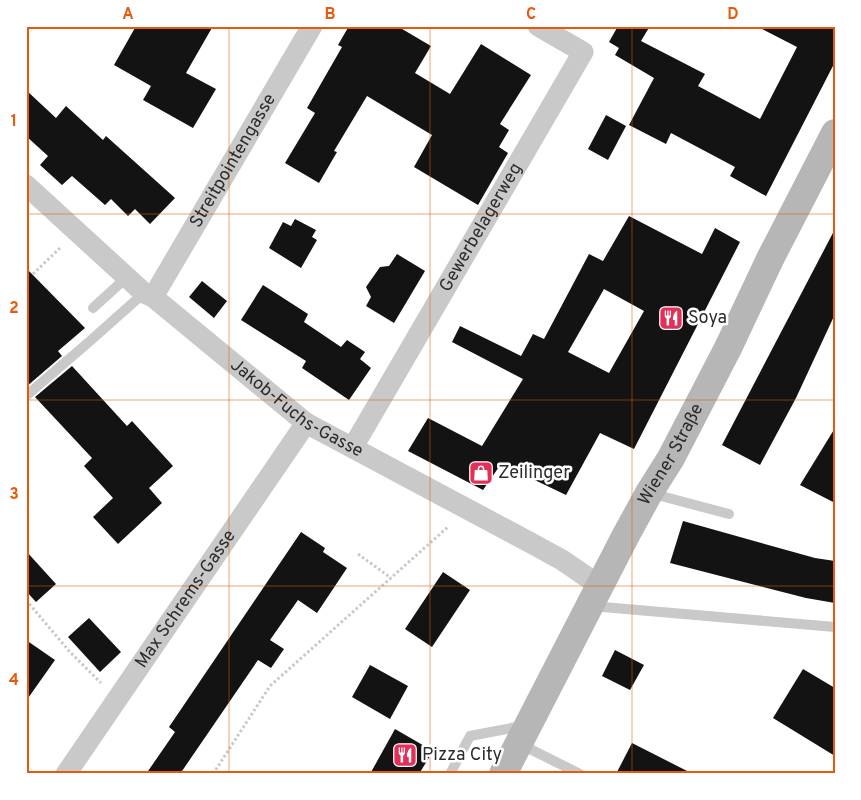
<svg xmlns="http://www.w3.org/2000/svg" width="861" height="800" font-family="Overpass,sans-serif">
	<rect width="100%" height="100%" fill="#fff"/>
	<g fill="#131313" fill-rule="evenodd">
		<path d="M 136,26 L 213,26 L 186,73 L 216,89 L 193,128 L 143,100 L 151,86 L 114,65 Z"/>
		<path d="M 349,26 L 397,26 L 431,46 L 415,73 L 450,94 L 481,44 L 531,75 L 500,124 L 509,130 L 499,147 L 508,153 L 478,205 L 414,167 L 432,135 L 367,96 L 334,151 L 337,152 L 319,183 L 285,163 L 315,113 L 307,108 L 342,47 L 338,45 Z"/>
		<path d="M 618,26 L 650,26 L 641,41 L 705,74 L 698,86 L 760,119 L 797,47 L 756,26 L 835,26 L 835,62 L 766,196 L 730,176 L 735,167 L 671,133 L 666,144 L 629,125 L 654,78 L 615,55 L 619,48 L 609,42 Z"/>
		<path d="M 26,90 L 56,118 L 66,106 L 103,140 L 106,136 L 175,198 L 150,224 L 135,209 L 128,216 L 111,199 L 105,205 L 72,176 L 62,185 L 40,165 L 48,156 L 26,136 Z"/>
		<path d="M 606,115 L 626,126 L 608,160 L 588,149 Z"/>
		<path d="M 629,216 L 702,254 L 715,228 L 740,242 L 634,449 L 600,433 L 566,495 L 501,464 L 483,490 L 408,451 L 428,418 L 482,446 L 523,379 L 452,342 L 460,326 L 521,356 L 533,334 L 544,339 L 589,254 L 603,261 ZM 604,289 L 644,311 L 609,373 L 568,352 Z"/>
		<path d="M 295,219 L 316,230 L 312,237 L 317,240 L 301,268 L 269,248 L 283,222 L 291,226 Z"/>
		<path d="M 835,229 L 835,314 L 796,398 L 760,465 L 722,445 Z"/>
		<path d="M 397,254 L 425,271 L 394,323 L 366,306 L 371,297 L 366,287 L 380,267 L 389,266 Z"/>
		<path d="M 26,268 L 85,328 L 58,351 L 62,356 L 26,387 Z"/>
		<path d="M 202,281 L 227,301 L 214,318 L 189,297 Z"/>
		<path d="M 263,285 L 308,314 L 304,322 L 341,347 L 347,340 L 365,352 L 360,359 L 371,368 L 349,400 L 302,368 L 306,361 L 241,320 Z"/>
		<path d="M 72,366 L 127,426 L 132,421 L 173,466 L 149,488 L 162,503 L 118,544 L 93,517 L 113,498 L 84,466 L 92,458 L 35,397 Z"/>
		<path d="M 835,428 L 835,503 L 800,485 Z"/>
		<path d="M 683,521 L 815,558 L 835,561 L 835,603 L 806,598 L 670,563 Z"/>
		<path d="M 301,532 L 325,548 L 323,552 L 347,568 L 317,613 L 298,600 L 270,640 L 284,649 L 271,668 L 258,660 L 180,774 L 146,774 L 175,732 L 169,727 Z"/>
		<path d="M 26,551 L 56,584 L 36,602 L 26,591 Z"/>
		<path d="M 443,572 L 470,590 L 432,647 L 405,629 Z"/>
		<path d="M 89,618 L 121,652 L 100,672 L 68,637 Z"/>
		<path d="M 26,640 L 55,660 L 26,701 Z"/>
		<path d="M 615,650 L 644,665 L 630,690 L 602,676 Z"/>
		<path d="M 370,665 L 408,686 L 390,719 L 352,697 Z"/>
		<path d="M 803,669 L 835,688 L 835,756 L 773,718 Z"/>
		<path d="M 395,729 L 433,751 L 419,774 L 370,774 Z"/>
		<path d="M 632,743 L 693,774 L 616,774 Z"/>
	</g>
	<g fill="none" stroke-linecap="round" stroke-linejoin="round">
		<g stroke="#c9c9c9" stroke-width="3" stroke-dasharray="2.5 2.5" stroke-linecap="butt">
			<path d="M 33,274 L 61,247"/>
			<path d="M 358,554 L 391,578"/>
			<path d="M 26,600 L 69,651 L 101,683"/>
			<path d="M 213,774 L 270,686 L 449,526"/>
		</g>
		<g stroke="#c9c9c9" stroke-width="10">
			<path d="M 93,308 L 127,277"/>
			<path d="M 26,396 L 90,341 L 144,293"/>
			<path d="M 650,493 L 729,514"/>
			<path d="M 591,606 L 835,627"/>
			<path d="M 520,744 L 580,774"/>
			<path d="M 450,774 L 470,736 L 522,726"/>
		</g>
		<g stroke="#c9c9c9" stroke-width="21">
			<path id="s1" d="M 26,185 L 144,293 L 153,297 L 306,423 L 531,543 L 562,560 L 600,586"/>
			<path id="s2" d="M 153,297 L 312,26"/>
			<path id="s3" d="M 353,447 L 583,52 L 538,26"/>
			<path id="s4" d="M 66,774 L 306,423"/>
		</g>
		<path stroke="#b6b6b6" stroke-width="28" id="s5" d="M 503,774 L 626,535 L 649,493 L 671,458 L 728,348 L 770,259 L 835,133"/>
	</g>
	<path fill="none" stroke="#e8590c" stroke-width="1" stroke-opacity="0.55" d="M 229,26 L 229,774M 430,26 L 430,774M 632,26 L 632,774M 26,214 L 835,214M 26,400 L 835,400M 26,586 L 835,586"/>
	<defs>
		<g id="restaurant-square" transform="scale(1.25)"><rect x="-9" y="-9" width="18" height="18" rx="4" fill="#e23058" stroke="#fff"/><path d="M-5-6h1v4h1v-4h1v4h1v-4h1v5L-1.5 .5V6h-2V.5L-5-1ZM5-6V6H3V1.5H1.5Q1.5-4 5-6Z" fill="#fff"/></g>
		<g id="shop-square" transform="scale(1.25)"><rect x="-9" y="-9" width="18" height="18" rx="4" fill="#e23058" stroke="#fff"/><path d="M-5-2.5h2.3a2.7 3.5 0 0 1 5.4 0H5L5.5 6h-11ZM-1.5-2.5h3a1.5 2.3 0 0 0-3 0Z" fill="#fff"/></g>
	</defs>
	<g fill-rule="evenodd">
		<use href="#restaurant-square" x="671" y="318"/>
		<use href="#shop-square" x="481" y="473"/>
		<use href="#restaurant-square" x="405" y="755"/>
	</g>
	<g text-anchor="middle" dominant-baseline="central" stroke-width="5" stroke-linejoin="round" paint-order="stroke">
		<g font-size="18" fill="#2c2c2c" stroke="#fff">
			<text stroke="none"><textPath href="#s2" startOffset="158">Streitpointengasse</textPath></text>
			<text stroke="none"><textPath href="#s3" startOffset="254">Gewerbelagerweg</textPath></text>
			<text stroke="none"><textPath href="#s1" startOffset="352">Jakob-Fuchs-Gasse</textPath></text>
			<text stroke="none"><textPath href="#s5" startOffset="361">Wiener Straße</textPath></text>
			<text stroke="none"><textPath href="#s4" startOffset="212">Max Schrems-Gasse</textPath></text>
		</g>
		<g font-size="18" fill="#2c2c2c" stroke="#fff" text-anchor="start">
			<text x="688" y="318">Soya</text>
			<text x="498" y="473">Zeilinger</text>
			<text x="422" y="755">Pizza City</text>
		</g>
	</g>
	<rect width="861" height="800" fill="none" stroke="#ffffff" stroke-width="55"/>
	<rect x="28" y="28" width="806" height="744" fill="none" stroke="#e8590c" stroke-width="2"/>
	<g font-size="16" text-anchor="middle" font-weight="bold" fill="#e8590c">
		<text x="128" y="19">A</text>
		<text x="330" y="19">B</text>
		<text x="531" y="19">C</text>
		<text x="733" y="19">D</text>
		<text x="14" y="126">1</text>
		<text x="14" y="313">2</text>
		<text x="14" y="499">3</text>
		<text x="14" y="685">4</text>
	</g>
</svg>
